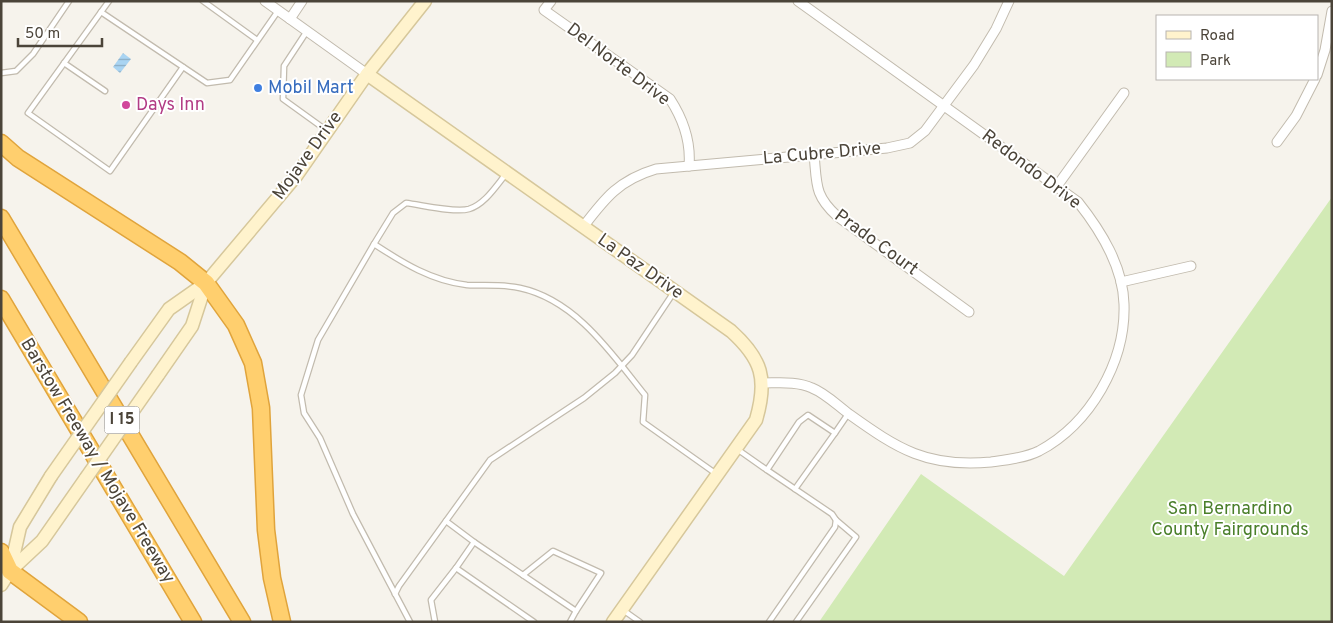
<svg xmlns="http://www.w3.org/2000/svg" width="1333" height="623" font-family="Overpass,sans-serif">
	<defs>
		<pattern id="water-rules" width="6" height="5" patternUnits="userSpaceOnUse" patternTransform="scale(1.25)"><rect width="6" height="5" fill="#a9d4f2"/><path d="M0 2.5h6" fill="none" stroke="#8caec5"/></pattern>
	</defs>
	<rect width="100%" height="100%" fill="#f6f3ec"/>
	<path fill="#d2eab5" d="M 1332,197 L 1332,622 L 819,622 L 921,474 L 1064,576 Z"/>
	<path fill="url(#water-rules)" d="M 123,53 L 131,59 L 120,73 L 113,67 Z"/>
	<g fill="none" stroke-linecap="round" stroke-linejoin="round">
		<g stroke="#c2bbae" stroke-width="7">
			<g id="lane">
				<path d="M 109,1 L 28,113 L 110,171 L 183,67"/>
				<path d="M 203,1 L 257,40"/>
				<path d="M 101,12 L 207,83 L 230,80 L 278,11"/>
				<path d="M 307,31 L 284,66 L 283,99 L 326,130"/>
				<path d="M 64,63 L 105,91"/>
				<path d="M 1,73 L 16,71 L 33,54 L 69,1"/>
				<path d="M 506,174 C 496,186 485,204 469,209 C 455,213 422,205 406,203 L 393,213 L 374,244 C 403,263 432,281 467,285 C 484,286 503,284 520,288 C 576,300 612,354 645,395 L 643,422 L 715,473"/>
				<path d="M 374,244 L 318,340 L 301,395 L 304,413 L 320,438 L 353,514 L 410,622"/>
				<path d="M 737,449 L 767,470 L 799,422 L 808,415 L 835,433 L 848,414"/>
				<path d="M 767,470 L 832,514 L 836,520 L 835,527 L 769,622"/>
				<path d="M 795,489 L 835,433"/>
				<path d="M 446,521 L 474,542 L 456,568 L 534,622"/>
				<path d="M 474,542 L 576,611 L 570,622"/>
				<path d="M 523,575 L 553,551 L 601,573 L 576,611"/>
				<path d="M 395,594 L 399,586 L 490,460 L 584,398 L 615,373 L 632,355 L 674,292"/>
				<path d="M 623,610 L 640,622"/>
				<path d="M 435,622 L 431,600 L 456,568"/>
				<path d="M 796,622 L 856,537 L 836,520"/>
			</g>
		</g>
		<g stroke="#c2bbae" stroke-width="11">
			<g id="street">
				<path d="M 265,1 L 367,74"/>
				<path d="M 551,1 L 544,10 L 670,99 C 683,119 691,142 689,166"/>
				<path d="M 290,19 L 302,1"/>
				<path d="M 1317,75 L 1325,50 L 1332,11"/>
				<path d="M 1277,142 L 1296,116 L 1315,79"/>
				<path d="M 814,154 C 817,184 814,195 837,216 L 969,312"/>
				<path d="M 1057,186 L 1124,93"/>
				<path d="M 583,227 C 605,198 619,180 656,169 L 887,148 L 910,143 L 925,131 L 974,65 L 996,29 L 1009,1"/>
				<path d="M 1121,282 L 1191,266"/>
				<path d="M 763,383 C 779,383 797,381 812,388 C 825,393 837,405 849,414 C 898,449 927,468 991,462 C 1006,460 1025,458 1039,451 C 1090,424 1126,362 1124,304 C 1123,266 1101,231 1078,202 L 798,1"/>
			</g>
		</g>
		<g stroke="#d6c79b" stroke-width="15">
			<g id="secondary">
				<path d="M 367,74 L 731,331 C 762,359 768,379 756,420 L 613,622"/>
				<path d="M 131,362 L 169,309 L 206,283 L 296,176 L 367,74 L 425,1"/>
				<path d="M 158,375 L 192,326 L 206,283"/>
				<path d="M 10,571 L 20,527 L 51,476"/>
				<path d="M 1,585 L 10,571 L 42,541 L 86,478"/>
			</g>
		</g>
		<g stroke="#e0a43c" stroke-width="19">
			<g id="highway">
				<path d="M 1,143 L 18,158 L 180,262 L 206,283 L 236,325 L 253,363 L 261,408 L 266,530 L 272,578 L 282,622"/>
				<path d="M 1,218 L 242,622"/>
				<path d="M 1,299 L 193,622"/>
				<path d="M 1,552 L 10,571 L 79,622"/>
			</g>
		</g>
		<use href="#lane" stroke="#fff" stroke-width="4.5"/>
		<use href="#street" stroke="#fff" stroke-width="9"/>
		<use href="#secondary" stroke="#fff3cd" stroke-width="12"/>
		<use href="#highway" stroke="#ffcf6e" stroke-width="16"/>
		<g stroke="#d6c79b" stroke-width="15" stroke-linecap="butt">
			<g id="secondary-bridge">
				<path d="M 51,476 L 131,362"/>
				<path d="M 86,478 L 158,375"/>
			</g>
		</g>
		<use href="#secondary-bridge" stroke="#fff3cd" stroke-width="12"/>
	</g>
	<circle fill="#3f7fe0" stroke="#fff" stroke-width="2" cx="258" cy="88" r="5"/>
	<circle fill="#d1479c" stroke="#fff" stroke-width="2" cx="126" cy="105" r="5"/>
	<g text-anchor="middle" dominant-baseline="central" stroke-width="4" stroke-linejoin="round" paint-order="stroke">
		<rect fill="#fff" stroke="#817c74" stroke-width="1" x="104.5" y="406.5" width="35" height="27" rx="4"/>
		<g font-size="16" font-weight="bold" fill="#4b4439">
			<text x="122" y="420">I 15</text>
		</g>
		<g font-size="18" fill="#4b4439" stroke="#fff">
			<text transform="translate(618 65) rotate(37)">Del Norte Drive</text>
			<text transform="translate(822 154) rotate(-5)">La Cubre Drive</text>
			<text transform="translate(308 156) rotate(-54)">Mojave Drive</text>
			<text transform="translate(1031 170) rotate(37)">Redondo Drive</text>
			<text transform="translate(876 243) rotate(36)">Prado Court</text>
			<text transform="translate(640 267) rotate(35)">La Paz Drive</text>
			<text transform="translate(97 461) rotate(59)">Barstow Freeway / Mojave Freeway</text>
		</g>
		<g font-size="18" fill="#366cbe" stroke="#fff" text-anchor="start">
			<text x="268" y="88">Mobil Mart</text>
		</g>
		<g font-size="18" fill="#b23c85" stroke="#fff" text-anchor="start">
			<text x="136" y="105">Days Inn</text>
		</g>
		<g font-size="18" fill="#4a7f2a" stroke="#fff">
			<text x="1230" y="509">San Bernardino<tspan x="1230" dy="21">County Fairgrounds</tspan></text>
		</g>
	</g>
	<rect width="1333" height="623" fill="none" stroke="#4b4439" stroke-width="5"/>
	<rect x="1156" y="15" width="162" height="65" fill="#ffffff" stroke="#b7b4b0"/>
	<rect x="1166" y="31" width="25" height="8" fill="#fff3cd" stroke="#b7b4b0"/>
	<text x="1200" y="40" font-size="15" fill="#4b4439">Road</text>
	<rect x="1166" y="52" width="25" height="15" fill="#d2eab5" stroke="#b7b4b0"/>
	<text x="1200" y="65" font-size="15" fill="#4b4439">Park</text>
	<path d="M18 38v8h84v-8" fill="none" stroke="#4b4439" stroke-width="2.5"/>
	<text x="25" y="38" font-size="15" fill="#4b4439" stroke="#ffffff" stroke-width="4" paint-order="stroke">50 m</text>
</svg>
